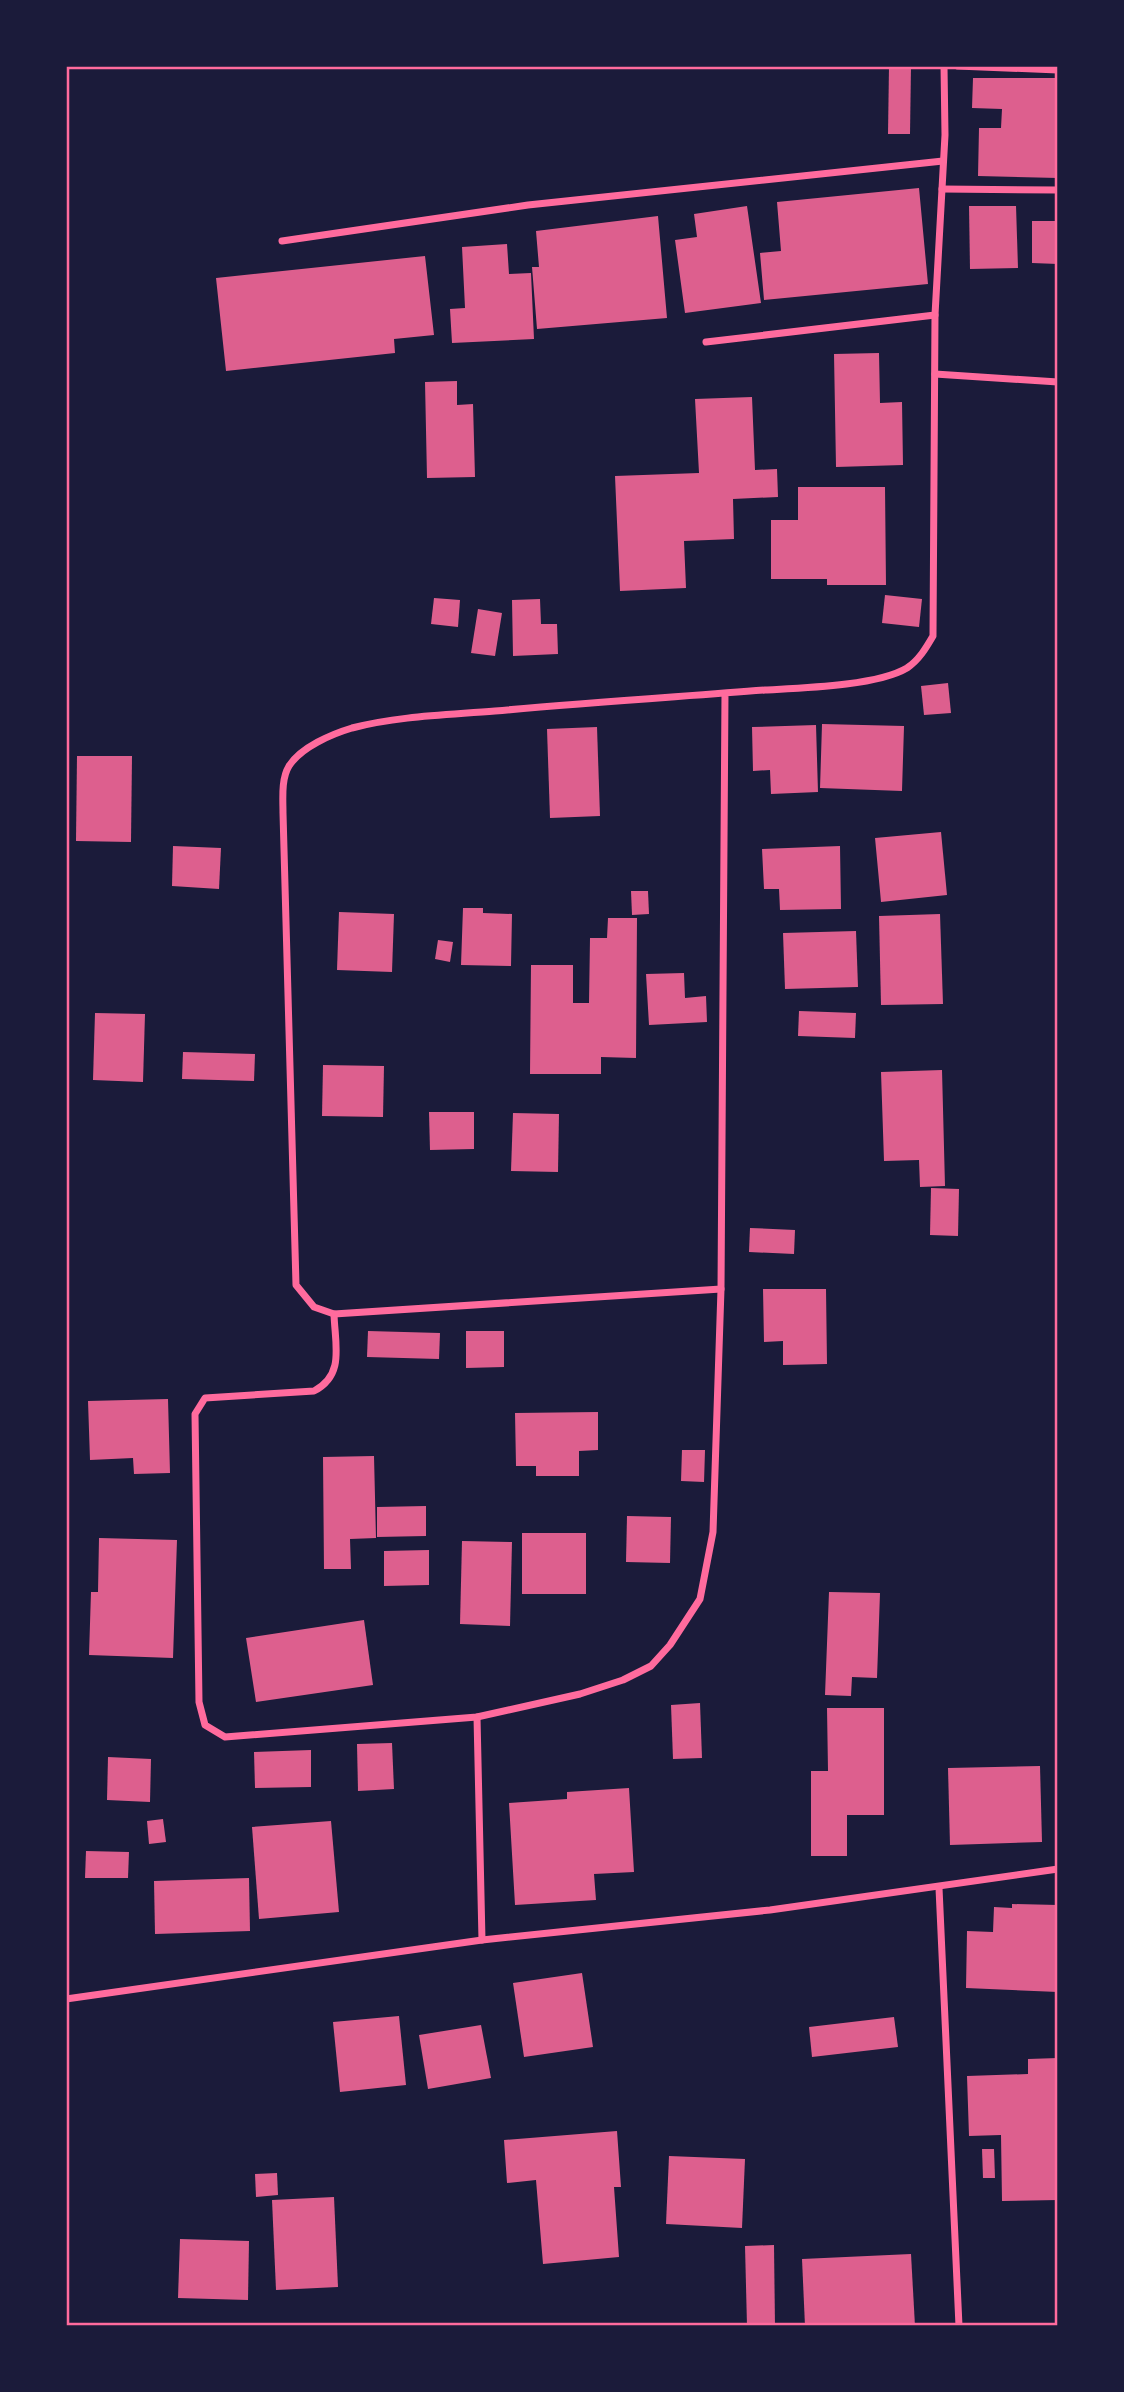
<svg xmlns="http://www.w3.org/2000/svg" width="1124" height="2392" font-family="Mulish,sans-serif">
	<rect width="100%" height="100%" fill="#1b1b3a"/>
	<g fill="#dd5f8e">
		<path d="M 889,66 L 911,66 L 910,134 L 888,134 Z"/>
		<path d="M 973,78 L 1058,78 L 1058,178 L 978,176 L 979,128 L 1001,128 L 1002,109 L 972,108 Z"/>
		<path d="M 919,188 L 928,284 L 764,300 L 760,253 L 781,251 L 777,202 Z"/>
		<path d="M 747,206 L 761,303 L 685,313 L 675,240 L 697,237 L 694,214 Z"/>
		<path d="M 969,206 L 1016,206 L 1018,268 L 970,269 Z"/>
		<path d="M 658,216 L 667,318 L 537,329 L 532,267 L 539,267 L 536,231 Z"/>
		<path d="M 1032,221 L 1058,221 L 1058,264 L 1032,263 Z"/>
		<path d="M 507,244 L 509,274 L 531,273 L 534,339 L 452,343 L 450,309 L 465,308 L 462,247 Z"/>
		<path d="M 425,256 L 434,335 L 394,339 L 395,353 L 226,371 L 216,278 Z"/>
		<path d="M 879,353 L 880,403 L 902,402 L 903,465 L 836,467 L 834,354 Z"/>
		<path d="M 457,381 L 457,405 L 473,404 L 475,477 L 427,478 L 425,382 Z"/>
		<path d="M 752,397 L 755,470 L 777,469 L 778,497 L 733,499 L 734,539 L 684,541 L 686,588 L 620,591 L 615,476 L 699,473 L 695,399 Z"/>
		<path d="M 798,487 L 885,487 L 886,585 L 827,585 L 827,579 L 771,579 L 771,520 L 798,520 Z"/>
		<path d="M 885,595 L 922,599 L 919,627 L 882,623 Z"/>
		<path d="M 434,598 L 460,600 L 458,627 L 431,624 Z"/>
		<path d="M 540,599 L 541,624 L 557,624 L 558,654 L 513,656 L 512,600 Z"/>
		<path d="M 478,609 L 502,613 L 495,656 L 471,653 Z"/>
		<path d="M 948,683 L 951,713 L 924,715 L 921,686 Z"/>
		<path d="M 822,724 L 904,726 L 902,791 L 820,788 Z"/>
		<path d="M 816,725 L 818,792 L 771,794 L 770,770 L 753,771 L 752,727 Z"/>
		<path d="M 597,727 L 600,816 L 550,818 L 547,729 Z"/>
		<path d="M 77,756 L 132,756 L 131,842 L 76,841 Z"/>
		<path d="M 941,832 L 947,895 L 881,902 L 875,838 Z"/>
		<path d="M 173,846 L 221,848 L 219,889 L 172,886 Z"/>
		<path d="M 840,846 L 841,909 L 780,910 L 779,889 L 764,889 L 762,849 Z"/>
		<path d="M 631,891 L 648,891 L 649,914 L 632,915 Z"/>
		<path d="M 463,908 L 483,908 L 483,913 L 512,914 L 511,966 L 461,965 Z"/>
		<path d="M 339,912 L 394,914 L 392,972 L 337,970 Z"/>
		<path d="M 940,914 L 943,1004 L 881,1005 L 879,916 Z"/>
		<path d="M 608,918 L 637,918 L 636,1058 L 601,1057 L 601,1074 L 530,1074 L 531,965 L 573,965 L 573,1003 L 589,1003 L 590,938 L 607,938 Z"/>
		<path d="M 856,931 L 858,987 L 785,989 L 783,933 Z"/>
		<path d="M 438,940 L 453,942 L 450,962 L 435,959 Z"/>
		<path d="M 684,973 L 685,998 L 706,996 L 707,1022 L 649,1025 L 646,974 Z"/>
		<path d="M 799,1011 L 856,1013 L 855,1038 L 798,1036 Z"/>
		<path d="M 95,1013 L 145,1014 L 143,1082 L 93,1080 Z"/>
		<path d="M 183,1052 L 255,1054 L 254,1081 L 182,1079 Z"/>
		<path d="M 323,1065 L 384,1066 L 383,1117 L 322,1116 Z"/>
		<path d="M 942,1070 L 945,1186 L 920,1187 L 919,1160 L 884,1161 L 881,1072 Z"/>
		<path d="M 429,1112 L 474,1112 L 474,1149 L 430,1150 Z"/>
		<path d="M 513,1113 L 559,1114 L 558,1172 L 511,1171 Z"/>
		<path d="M 931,1188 L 959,1189 L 958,1236 L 930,1235 Z"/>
		<path d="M 750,1228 L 795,1230 L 794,1254 L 749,1252 Z"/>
		<path d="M 763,1289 L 826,1289 L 827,1364 L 783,1365 L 783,1341 L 764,1342 Z"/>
		<path d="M 368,1331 L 440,1333 L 439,1359 L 367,1357 Z"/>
		<path d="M 466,1331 L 504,1331 L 504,1367 L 466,1368 Z"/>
		<path d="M 168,1399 L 170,1473 L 134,1474 L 133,1458 L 90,1460 L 88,1401 Z"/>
		<path d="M 598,1412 L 598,1450 L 579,1451 L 579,1476 L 536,1476 L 536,1466 L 516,1466 L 515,1413 Z"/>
		<path d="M 682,1450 L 705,1450 L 704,1482 L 681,1481 Z"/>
		<path d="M 374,1456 L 376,1538 L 350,1539 L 351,1569 L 324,1569 L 323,1457 Z"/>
		<path d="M 426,1506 L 426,1536 L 377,1537 L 377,1507 Z"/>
		<path d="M 627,1516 L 671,1517 L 670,1563 L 626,1562 Z"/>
		<rect x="522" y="1533" width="64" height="61"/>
		<path d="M 99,1538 L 177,1540 L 173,1658 L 89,1655 L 91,1592 L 98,1592 Z"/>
		<path d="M 462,1541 L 512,1542 L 510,1626 L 460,1624 Z"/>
		<path d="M 429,1550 L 429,1585 L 384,1586 L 384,1551 Z"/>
		<path d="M 829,1592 L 880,1593 L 877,1678 L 852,1677 L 851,1696 L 825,1695 Z"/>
		<path d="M 364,1620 L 373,1685 L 256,1702 L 246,1638 Z"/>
		<path d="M 700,1703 L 702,1758 L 673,1759 L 671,1705 Z"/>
		<path d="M 827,1708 L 884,1708 L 884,1815 L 847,1815 L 847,1856 L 811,1856 L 811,1771 L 828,1771 Z"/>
		<path d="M 392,1743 L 394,1789 L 358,1791 L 357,1744 Z"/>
		<path d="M 311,1750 L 311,1787 L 255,1788 L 254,1752 Z"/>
		<path d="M 108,1757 L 151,1759 L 150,1802 L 107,1800 Z"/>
		<path d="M 1040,1766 L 1042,1842 L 950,1845 L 948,1768 Z"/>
		<path d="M 629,1788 L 634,1872 L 594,1874 L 596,1900 L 515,1905 L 509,1803 L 567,1799 L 567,1792 Z"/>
		<path d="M 163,1819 L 166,1842 L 149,1844 L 147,1821 Z"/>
		<path d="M 331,1821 L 339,1912 L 259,1919 L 252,1827 Z"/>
		<path d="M 86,1851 L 129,1852 L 128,1878 L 85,1878 Z"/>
		<path d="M 249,1878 L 250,1931 L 155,1934 L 154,1881 Z"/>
		<path d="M 1012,1904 L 1058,1905 L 1058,1992 L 966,1988 L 967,1931 L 993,1932 L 994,1907 L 1012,1908 Z"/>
		<path d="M 582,1973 L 593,2047 L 524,2057 L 513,1983 Z"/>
		<path d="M 399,2016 L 406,2085 L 340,2092 L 333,2022 Z"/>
		<path d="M 894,2017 L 898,2047 L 812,2057 L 809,2027 Z"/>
		<path d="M 481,2025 L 491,2078 L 428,2089 L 419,2035 Z"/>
		<path d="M 1058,2058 L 1058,2200 L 1002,2201 L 1001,2135 L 969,2136 L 967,2076 L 1028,2074 L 1028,2059 Z"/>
		<path d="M 617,2131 L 621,2187 L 614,2187 L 619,2257 L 543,2264 L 536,2180 L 507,2183 L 504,2140 Z"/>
		<path d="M 982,2149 L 994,2149 L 995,2178 L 983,2178 Z"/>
		<path d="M 669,2156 L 745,2159 L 742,2228 L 666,2224 Z"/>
		<path d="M 277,2173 L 278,2195 L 256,2197 L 255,2174 Z"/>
		<path d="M 334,2197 L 338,2287 L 276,2290 L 272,2200 Z"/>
		<path d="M 180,2239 L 249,2241 L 248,2300 L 178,2298 Z"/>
		<path d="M 774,2245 L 775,2326 L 747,2326 L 745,2246 Z"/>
		<path d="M 911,2254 L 915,2326 L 805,2326 L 802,2259 Z"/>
	</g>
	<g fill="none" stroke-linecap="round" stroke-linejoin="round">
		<g stroke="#ff6b9d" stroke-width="7">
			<path d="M 957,66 L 1058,70"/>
			<path d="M 942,189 L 1058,190"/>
			<path d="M 282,241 L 528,205 L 943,161"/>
			<path d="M 706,342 L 935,315"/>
			<path d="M 935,374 L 1058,382"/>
			<path d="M 725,693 L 721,1289 L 334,1314 L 314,1307 L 296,1285 L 283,813 C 283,799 281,779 289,766 C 301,747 332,734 352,728 C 398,716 447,715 495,711 C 585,703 675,697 765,690 C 801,688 877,686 907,668 C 919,660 926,648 933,636 L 935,315 L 945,135 L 944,66"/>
			<path d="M 334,1314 C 335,1345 345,1375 314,1391 L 205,1398 L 195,1414 L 199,1702 L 205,1725 L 225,1737 L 477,1717 L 580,1694 L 623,1680 L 651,1666 L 670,1645 L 700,1599 L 713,1532 L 721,1289"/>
			<path d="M 477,1717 L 482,1940"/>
			<path d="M 939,1888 L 959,2326"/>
			<path d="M 66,1999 L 482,1940 L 770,1910 L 1058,1869"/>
		</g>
	</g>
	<rect width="1124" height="2392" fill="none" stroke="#1b1b3a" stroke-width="136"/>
	<rect x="68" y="68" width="988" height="2256" fill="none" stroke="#ff6b9d" stroke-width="2.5"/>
</svg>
